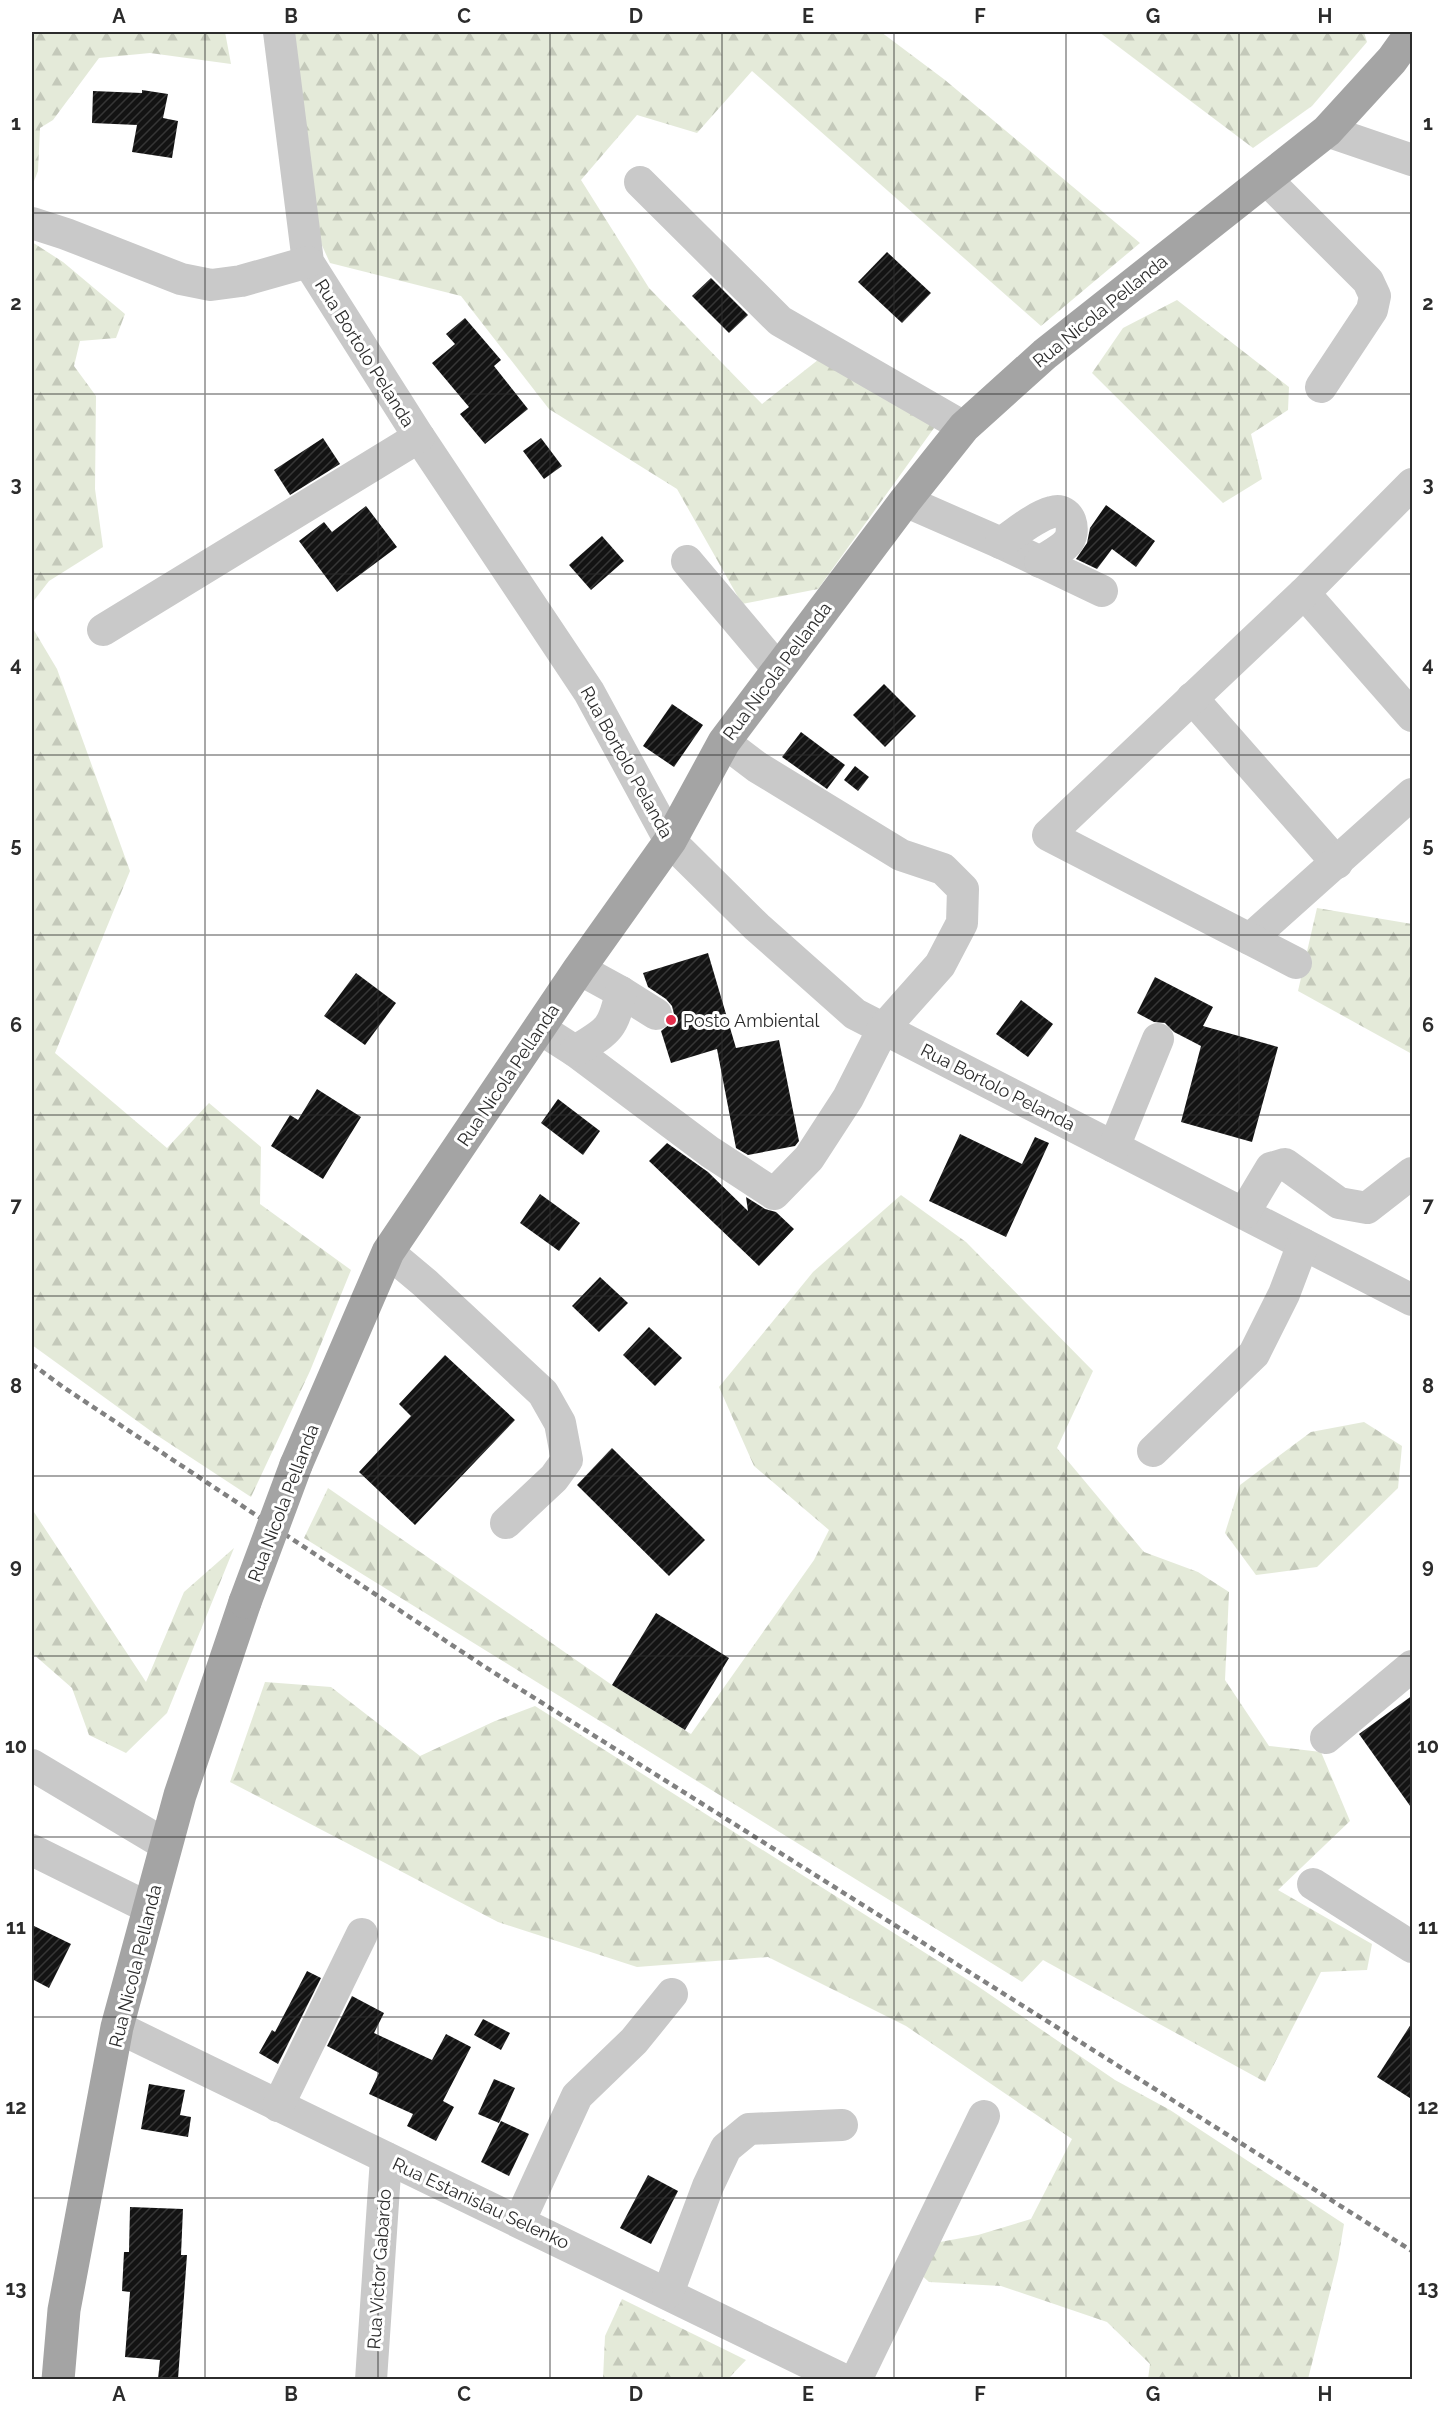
<svg xmlns="http://www.w3.org/2000/svg" width="1444" height="2411" font-family="Raleway,sans-serif">
	<defs>
		<pattern id="forest-firs" width="22" height="20" patternUnits="userSpaceOnUse" patternTransform="scale(1.5)"><rect width="22" height="20" fill="#e4ead9"/><path d="M5 1l3.5 6h-7zM16 11l3.5 6h-7z" fill="#c4c9ba"/></pattern>
		<pattern id="building-hatch" width="6" height="6" patternUnits="userSpaceOnUse" patternTransform="scale(1.5)"><rect width="6" height="6" fill="#131313"/><path d="M-1 1l2-2M0 6l6-6M5 7l2-2" fill="none" stroke="#363636"/></pattern>
	</defs>
	<rect width="100%" height="100%" fill="#fff"/>
	<g fill="url(#forest-firs)">
		<path d="M 32,32 L 225,32 L 231,64 L 150,53 L 99,58 L 53,120 L 40,128 L 38,171 L 32,186 Z"/>
		<path d="M 283,32 L 881,32 L 945,80 L 1140,243 L 1041,326 L 752,71 L 697,133 L 637,115 L 581,180 L 649,288 L 762,404 L 823,356 L 942,417 L 818,589 L 742,604 L 677,489 L 549,409 L 461,296 L 330,263 L 304,206 Z"/>
		<path d="M 1099,32 L 1364,32 L 1367,42 L 1312,106 L 1253,148 Z"/>
		<path d="M 32,242 L 63,262 L 125,314 L 116,338 L 80,341 L 74,366 L 96,396 L 95,489 L 103,547 L 49,581 L 32,603 Z"/>
		<path d="M 1177,300 L 1289,387 L 1288,410 L 1251,434 L 1262,479 L 1223,503 L 1092,373 L 1123,328 Z"/>
		<path d="M 32,627 L 57,669 L 130,871 L 55,1053 L 167,1148 L 209,1103 L 261,1147 L 260,1204 L 351,1270 L 310,1371 L 251,1497 L 155,1434 L 32,1345 Z"/>
		<path d="M 1317,908 L 1412,924 L 1412,1054 L 1298,991 Z"/>
		<path d="M 901,1195 L 966,1242 L 1093,1371 L 1057,1448 L 1144,1552 L 1198,1572 L 1229,1592 L 1225,1680 L 1269,1746 L 1321,1752 L 1350,1821 L 1278,1890 L 1372,1944 L 1367,1970 L 1321,1972 L 1265,2082 L 1043,1960 L 1022,1982 L 304,1538 L 328,1488 L 612,1685 L 691,1734 L 814,1560 L 829,1530 L 754,1466 L 719,1387 L 813,1272 Z"/>
		<path d="M 1364,1422 L 1402,1446 L 1398,1488 L 1317,1567 L 1256,1575 L 1225,1533 L 1240,1485 L 1311,1432 Z"/>
		<path d="M 32,1509 L 146,1682 L 184,1592 L 234,1548 L 167,1713 L 126,1753 L 89,1735 L 72,1688 L 32,1653 Z"/>
		<path d="M 265,1682 L 331,1687 L 420,1756 L 495,1721 L 535,1706 L 976,1985 L 1115,2080 L 1170,2110 L 1344,2224 L 1338,2260 L 1308,2379 L 1148,2379 L 1150,2364 L 1107,2322 L 1001,2286 L 929,2282 L 916,2270 L 929,2244 L 978,2235 L 1031,2219 L 1072,2139 L 906,2026 L 768,1957 L 637,1967 L 498,1922 L 230,1782 Z"/>
		<path d="M 622,2299 L 746,2360 L 728,2379 L 603,2379 L 605,2336 Z"/>
	</g>
	<g fill="url(#building-hatch)">
		<path d="M 142,90 L 168,94 L 163,118 L 178,121 L 172,158 L 132,152 L 137,125 L 92,123 L 93,91 L 142,93 Z"/>
		<path d="M 887,252 L 931,293 L 902,323 L 858,282 Z"/>
		<path d="M 711,278 L 748,315 L 729,333 L 692,296 Z"/>
		<path d="M 465,318 L 501,360 L 494,366 L 528,409 L 485,444 L 460,414 L 469,407 L 432,363 L 455,344 L 446,334 Z"/>
		<path d="M 323,438 L 340,464 L 290,495 L 274,470 Z"/>
		<path d="M 541,438 L 562,466 L 544,479 L 523,451 Z"/>
		<path d="M 1106,505 L 1155,541 L 1136,567 L 1112,549 L 1097,569 L 1076,559 L 1087,543 L 1090,528 Z"/>
		<path d="M 366,506 L 397,547 L 337,592 L 299,541 L 324,522 L 332,532 Z"/>
		<path d="M 602,536 L 624,561 L 591,590 L 569,565 Z"/>
		<path d="M 884,684 L 916,716 L 885,747 L 853,715 Z"/>
		<path d="M 672,704 L 703,725 L 674,767 L 643,746 Z"/>
		<path d="M 801,732 L 845,765 L 827,789 L 782,757 Z"/>
		<path d="M 855,766 L 869,777 L 858,791 L 844,780 Z"/>
		<path d="M 708,953 L 736,1048 L 779,1040 L 799,1141 L 795,1146 L 748,1155 L 736,1148 L 717,1049 L 671,1063 L 661,1031 L 671,1023 L 674,1014 L 672,1006 L 666,999 L 648,987 L 643,973 Z"/>
		<path d="M 356,973 L 396,1003 L 365,1045 L 324,1016 Z"/>
		<path d="M 1155,977 L 1213,1007 L 1203,1026 L 1278,1047 L 1252,1142 L 1181,1122 L 1201,1046 L 1174,1032 L 1165,1023 L 1154,1022 L 1137,1013 Z"/>
		<path d="M 1021,1000 L 1053,1024 L 1028,1057 L 996,1034 Z"/>
		<path d="M 317,1089 L 361,1117 L 323,1179 L 271,1146 L 290,1115 L 298,1120 Z"/>
		<path d="M 558,1099 L 600,1131 L 583,1155 L 541,1123 Z"/>
		<path d="M 960,1134 L 1022,1164 L 1035,1137 L 1049,1143 L 1006,1237 L 929,1201 Z"/>
		<path d="M 667,1143 L 708,1172 L 748,1211 L 746,1197 L 765,1209 L 776,1212 L 794,1229 L 759,1266 L 649,1161 Z"/>
		<path d="M 540,1194 L 580,1223 L 559,1251 L 520,1223 Z"/>
		<path d="M 600,1277 L 628,1303 L 599,1332 L 572,1306 Z"/>
		<path d="M 649,1327 L 682,1358 L 655,1386 L 623,1355 Z"/>
		<path d="M 445,1355 L 515,1420 L 415,1525 L 359,1472 L 411,1416 L 399,1404 Z"/>
		<path d="M 612,1448 L 705,1540 L 669,1576 L 577,1485 Z"/>
		<path d="M 656,1613 L 729,1658 L 685,1730 L 612,1685 Z"/>
		<path d="M 1413,1695 L 1413,1810 L 1359,1734 Z"/>
		<path d="M 32,1925 L 71,1944 L 49,1988 L 32,1979 Z"/>
		<path d="M 307,1971 L 321,1978 L 278,2064 L 259,2053 L 272,2030 L 275,2032 Z"/>
		<path d="M 352,1996 L 384,2013 L 374,2033 L 432,2060 L 446,2034 L 471,2047 L 443,2101 L 454,2107 L 436,2141 L 407,2126 L 413,2114 L 369,2094 L 379,2073 L 327,2046 Z"/>
		<path d="M 483,2019 L 510,2033 L 501,2050 L 474,2035 Z"/>
		<path d="M 1413,2021 L 1413,2100 L 1377,2077 Z"/>
		<path d="M 494,2079 L 515,2088 L 499,2123 L 478,2114 Z"/>
		<path d="M 149,2084 L 185,2090 L 180,2115 L 191,2117 L 188,2137 L 141,2129 Z"/>
		<path d="M 501,2121 L 529,2134 L 509,2176 L 481,2162 Z"/>
		<path d="M 648,2175 L 678,2191 L 651,2244 L 620,2228 Z"/>
		<path d="M 130,2207 L 183,2209 L 181,2255 L 187,2255 L 178,2379 L 158,2379 L 160,2360 L 125,2357 L 130,2292 L 122,2291 L 124,2252 L 129,2252 Z"/>
	</g>
	<g fill="none" stroke-linecap="round" stroke-linejoin="round">
		<g stroke="#c9c9c9" stroke-width="32">
			<path d="M 279,32 L 308,262 L 419,437 L 589,692 L 670,841 L 757,927 L 855,1014 L 1412,1300"/>
			<path d="M 1327,131 L 1412,160"/>
			<path d="M 1266,179 L 1368,281 L 1375,296 L 1372,310 L 1321,387"/>
			<path d="M 640,182 L 780,321 L 964,427"/>
			<path d="M 32,223 L 66,234 L 181,279 L 211,285 L 241,281 L 308,262"/>
			<path d="M 905,501 L 1001,543 L 1102,591"/>
			<path d="M 1001,543 C 1016,533 1034,517 1052,512 C 1071,506 1077,532 1067,543 C 1060,551 1048,556 1040,562"/>
			<path d="M 687,561 L 778,669"/>
			<path d="M 1304,593 L 1412,716"/>
			<path d="M 103,630 L 419,437"/>
			<path d="M 1192,698 L 1337,863"/>
			<path d="M 1250,939 L 1412,794"/>
			<path d="M 1296,963 L 1048,835 L 1304,593 L 1412,484"/>
			<path d="M 579,969 L 621,992 L 656,1014"/>
			<path d="M 539,1028 L 575,1051 L 710,1152 L 774,1194 L 809,1158 L 848,1098 L 883,1029 L 940,965 L 962,923 L 963,889 L 943,869 L 901,855 L 757,767 L 724,742"/>
			<path d="M 575,1051 C 608,1031 613,1030 621,992"/>
			<path d="M 1114,1147 L 1158,1039"/>
			<path d="M 1244,1213 L 1271,1168 L 1285,1164 L 1339,1203 L 1367,1208 L 1412,1173"/>
			<path d="M 388,1252 L 425,1283 L 543,1393 L 560,1423 L 567,1460 L 554,1478 L 506,1523"/>
			<path d="M 1153,1451 L 1254,1354 L 1284,1294 L 1303,1244"/>
			<path d="M 1326,1738 L 1412,1666"/>
			<path d="M 32,1765 L 166,1845"/>
			<path d="M 32,1850 L 149,1908"/>
			<path d="M 1313,1884 L 1412,1947"/>
			<path d="M 117,2027 C 359,2145 602,2261 844,2380"/>
			<path d="M 278,2106 L 362,1934"/>
			<path d="M 520,2220 L 577,2096 L 634,2041 L 672,1994"/>
			<path d="M 668,2293 L 708,2186 L 726,2148 L 749,2129 L 842,2125"/>
			<path d="M 371,2380 L 386,2158"/>
			<path d="M 856,2380 L 984,2116"/>
		</g>
		<g stroke="#a4a4a4" stroke-width="33">
			<path d="M 296,1465 L 388,1252 L 579,969 L 670,841 L 724,742 L 905,501 L 964,427 L 1045,354 L 1327,131 L 1392,60 L 1412,32"/>
			<path d="M 58,2380 L 64,2310 L 117,2027 L 180,1795 L 245,1602"/>
		</g>
		<path stroke="#818181" stroke-width="4.5" stroke-dasharray="6 4.5" stroke-linecap="butt" d="M 32,1364 L 63,1387 L 482,1665 L 1412,2251"/>
		<path stroke="#a4a4a4" stroke-width="33" d="M 245,1602 L 296,1465"/>
	</g>
	<path fill="none" stroke="#2c2c2c" stroke-width="1.5" stroke-opacity="0.55" d="M 205,32 L 205,2380M 378,32 L 378,2380M 550,32 L 550,2380M 722,32 L 722,2380M 894,32 L 894,2380M 1066,32 L 1066,2380M 1239,32 L 1239,2380M 32,213 L 1412,213M 32,394 L 1412,394M 32,574 L 1412,574M 32,755 L 1412,755M 32,935 L 1412,935M 32,1115 L 1412,1115M 32,1296 L 1412,1296M 32,1476 L 1412,1476M 32,1656 L 1412,1656M 32,1837 L 1412,1837M 32,2017 L 1412,2017M 32,2198 L 1412,2198"/>
	<circle fill="#e32e4c" stroke="#fff" stroke-width="2" cx="671" cy="1020" r="6"/>
	<g text-anchor="middle" dominant-baseline="central" stroke-width="6" stroke-linejoin="round" paint-order="stroke">
		<g font-size="18" fill="#2c2c2c" stroke="#fff">
			<text transform="translate(1100 311) rotate(-39)">Rua Nicola Pellanda</text>
			<text transform="translate(365 353) rotate(58)">Rua Bortolo Pelanda</text>
			<text transform="translate(777 671) rotate(-53)">Rua Nicola Pellanda</text>
			<text transform="translate(627 762) rotate(61)">Rua Bortolo Pelanda</text>
			<text transform="translate(508 1075) rotate(-56)">Rua Nicola Pellanda</text>
			<text transform="translate(998 1087) rotate(27)">Rua Bortolo Pelanda</text>
			<text transform="translate(283 1503) rotate(-69)">Rua Nicola Pellanda</text>
			<text transform="translate(135 1966) rotate(-76)">Rua Nicola Pellanda</text>
			<text transform="translate(481 2203) rotate(25)">Rua Estanislau Selenko</text>
			<text transform="translate(379 2269) rotate(-86)">Rua Victor Gabardo</text>
		</g>
		<g font-size="18" fill="#2c2c2c" stroke="#fff" text-anchor="start">
			<text x="683" y="1020">Posto Ambiental</text>
		</g>
	</g>
	<rect width="1444" height="2411" fill="none" stroke="#ffffff" stroke-width="66"/>
	<rect x="33" y="33" width="1378" height="2345" fill="none" stroke="#2c2c2c" stroke-width="2"/>
	<g font-size="20" text-anchor="middle" font-weight="bold" fill="#2c2c2c">
		<text x="119" y="23">A</text>
		<text x="291" y="23">B</text>
		<text x="464" y="23">C</text>
		<text x="636" y="23">D</text>
		<text x="808" y="23">E</text>
		<text x="980" y="23">F</text>
		<text x="1153" y="23">G</text>
		<text x="1325" y="23">H</text>
		<text x="16" y="130">1</text>
		<text x="1428" y="130">1</text>
		<text x="16" y="310">2</text>
		<text x="1428" y="310">2</text>
		<text x="16" y="491">3</text>
		<text x="1428" y="491">3</text>
		<text x="16" y="671">4</text>
		<text x="1428" y="671">4</text>
		<text x="16" y="852">5</text>
		<text x="1428" y="852">5</text>
		<text x="16" y="1032">6</text>
		<text x="1428" y="1032">6</text>
		<text x="16" y="1212">7</text>
		<text x="1428" y="1212">7</text>
		<text x="16" y="1393">8</text>
		<text x="1428" y="1393">8</text>
		<text x="16" y="1573">9</text>
		<text x="1428" y="1573">9</text>
		<text x="16" y="1753">10</text>
		<text x="1428" y="1753">10</text>
		<text x="16" y="1934">11</text>
		<text x="1428" y="1934">11</text>
		<text x="16" y="2114">12</text>
		<text x="1428" y="2114">12</text>
		<text x="16" y="2295">13</text>
		<text x="1428" y="2295">13</text>
		<text x="119" y="2401">A</text>
		<text x="291" y="2401">B</text>
		<text x="464" y="2401">C</text>
		<text x="636" y="2401">D</text>
		<text x="808" y="2401">E</text>
		<text x="980" y="2401">F</text>
		<text x="1153" y="2401">G</text>
		<text x="1325" y="2401">H</text>
	</g>
</svg>
